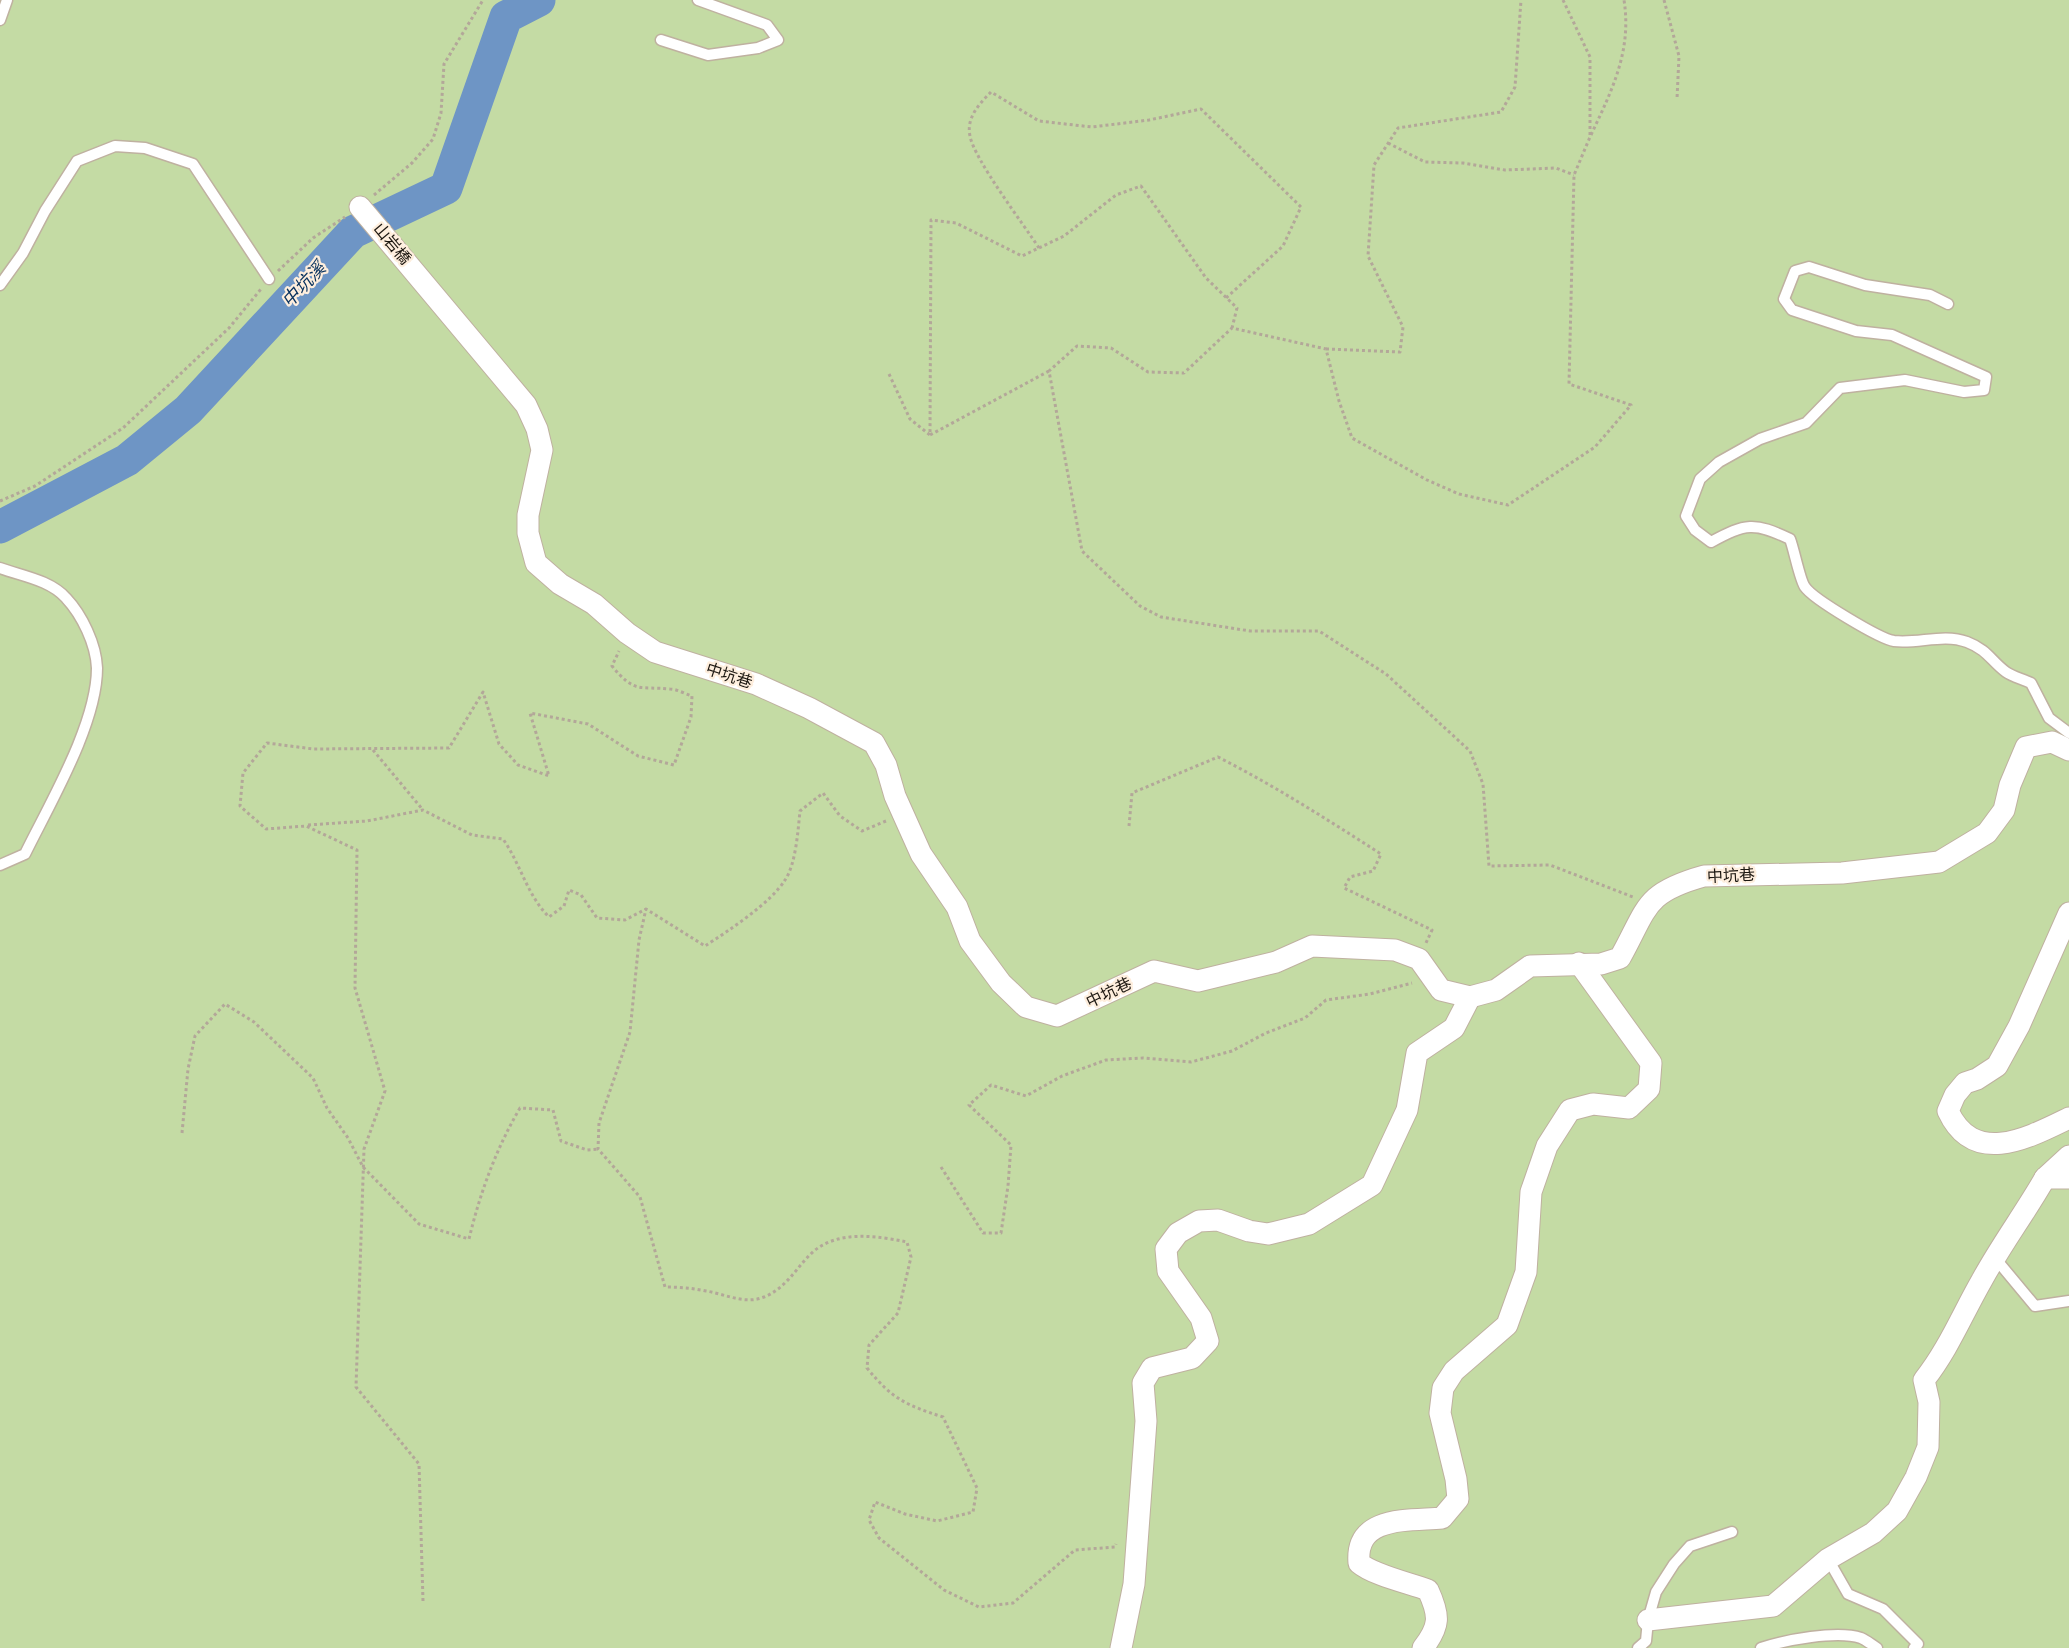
<svg xmlns="http://www.w3.org/2000/svg" width="2069" height="1648" font-family="'Source Sans 3','Noto Sans TC',sans-serif">
	<rect width="100%" height="100%" fill="#feeedd"/>
	<rect fill="#c4dba4" x="0" y="0" width="2069" height="1648"/>
	<g fill="none" stroke-linecap="round" stroke-linejoin="round">
		<path stroke="#6e95c5" stroke-width="33" d="M 0,527 L 127,460 L 188,410 L 353,232 L 446,188 L 506,17 L 539,0"/>
		<g stroke="#bfb1a0" stroke-width="13">
			<g id="lane">
				<path d="M 0,20 L 7,0"/>
				<path d="M 661,40 L 708,55 L 758,48 L 778,40 L 767,25 L 698,0"/>
				<path d="M 0,285 L 23,253 L 45,211 L 77,161 L 115,146 L 145,148 L 193,164 L 269,279"/>
				<path d="M 1948,304 L 1930,295 L 1865,285 L 1809,267 L 1795,271 L 1784,299 L 1792,310 L 1856,331 L 1892,335 L 1986,377 L 1984,390 L 1964,392 L 1905,380 L 1840,388 L 1806,423 L 1760,439 L 1719,462 L 1700,479 L 1686,516 L 1695,530 L 1711,542 C 1746,523 1754,522 1790,539 C 1794,549 1800,581 1805,587 C 1813,599 1880,639 1894,641 C 1919,644 1943,633 1967,642 C 1988,650 1991,661 2006,672 C 2013,677 2023,679 2031,683 L 2049,718 L 2069,733"/>
				<path d="M 0,568 C 22,576 50,580 66,598 C 82,615 96,644 97,668 C 97,724 50,803 25,854 L 0,865"/>
				<path d="M 1995,1258 L 2035,1306 L 2069,1301"/>
				<path d="M 1828,1559 L 1848,1594 L 1883,1609 L 1918,1644 L 1914,1648"/>
				<path d="M 1638,1648 L 1646,1641 L 1648,1620 L 1656,1592 L 1674,1564 L 1690,1546 L 1732,1532"/>
				<path d="M 1761,1648 C 1785,1640 1837,1630 1861,1638 C 1866,1640 1872,1645 1877,1648"/>
			</g>
		</g>
		<g stroke="#bfb1a0" stroke-width="23">
			<g id="street">
				<path d="M 360,207 L 526,405 L 537,429 L 542,450 L 528,515 L 528,533 L 536,563 L 560,584 L 594,604 L 627,633 L 655,652 L 756,684 L 809,708 L 874,743 L 886,765 L 895,796 L 921,854 L 957,907 L 970,941 L 1001,983 L 1026,1007 L 1057,1016 L 1154,971 L 1198,981 L 1276,962 L 1312,946 L 1395,950 L 1419,959 L 1441,990 L 1470,997 L 1496,990 L 1530,966 L 1601,964 L 1620,958 C 1648,908 1643,893 1704,876 L 1842,873 L 1939,862 L 1987,833 L 2004,810 L 2010,785 L 2026,747 L 2052,742 L 2069,750"/>
				<path d="M 2069,913 L 2019,1026 L 1997,1066 L 1977,1079 L 1965,1083 L 1955,1095 L 1948,1111 C 1974,1167 2028,1138 2069,1118"/>
				<path d="M 2069,1156 L 2045,1178 L 2069,1178"/>
				<path d="M 1648,1620 L 1773,1606 L 1828,1559 L 1873,1533 L 1897,1511 L 1916,1477 L 1928,1447 L 1929,1402 L 1924,1380 C 1948,1350 1963,1313 1982,1280 C 2001,1245 2025,1213 2045,1178"/>
				<path d="M 1121,1648 L 1134,1584 L 1146,1421 L 1143,1383 L 1152,1368 L 1192,1358 L 1208,1341 L 1201,1318 L 1168,1271 L 1166,1249 L 1178,1233 L 1199,1221 L 1218,1220 L 1249,1231 L 1268,1234 L 1309,1224 L 1372,1185 L 1407,1110 L 1417,1053 L 1454,1028 L 1470,997"/>
				<path d="M 1423,1648 C 1440,1626 1440,1616 1428,1590 C 1409,1583 1373,1575 1359,1563 C 1355,1515 1409,1521 1442,1518 L 1458,1499 L 1456,1479 L 1440,1413 L 1443,1388 L 1454,1371 L 1507,1325 L 1526,1272 L 1531,1192 L 1547,1146 L 1570,1110 L 1593,1104 L 1629,1108 L 1649,1089 L 1651,1063 L 1579,963"/>
			</g>
		</g>
		<g stroke="#b3a799" stroke-width="3" stroke-dasharray="3 3" stroke-linecap="butt">
			<path d="M 1563,0 L 1590,57 L 1590,137 L 1574,175 L 1569,384 L 1631,405 L 1595,447 L 1508,505 L 1459,494 L 1427,480 L 1352,438 L 1339,401 L 1326,349 L 1232,328 L 1184,373 L 1148,372 L 1111,348 L 1077,346 L 1049,371 L 1082,551 L 1140,606 L 1161,617 L 1250,631 L 1319,631 L 1386,674 L 1470,751 L 1483,784 L 1489,866 L 1550,865 L 1633,897"/>
			<path d="M 1664,0 L 1679,56 L 1677,99"/>
			<path d="M 1591,135 C 1612,90 1632,51 1624,0"/>
			<path d="M 1388,143 L 1425,162 L 1463,163 L 1505,170 L 1556,168 L 1574,175"/>
			<path d="M 374,195 L 412,163 L 433,139 L 441,113 L 444,64 L 483,0"/>
			<path d="M 1039,248 C 1024,225 974,159 970,136 C 966,118 979,104 991,92 L 1039,121 L 1092,127 L 1149,120 L 1201,109 L 1301,207 L 1283,246 L 1226,298"/>
			<path d="M 278,271 L 313,238 L 345,217"/>
			<path d="M 1326,349 L 1400,352 L 1403,327 L 1368,256 L 1374,165 L 1398,128 L 1501,112 L 1515,87 L 1521,0"/>
			<path d="M 1049,371 L 930,435 L 931,220 L 956,223 L 1022,256 L 1064,236 L 1116,195 L 1141,186 L 1206,278 L 1237,308 L 1232,328"/>
			<path d="M 889,374 L 910,419 L 930,435"/>
			<path d="M 0,501 L 35,486 L 123,428 L 229,328 L 261,289"/>
			<path d="M 373,750 L 423,810"/>
			<path d="M 886,821 L 862,831 L 840,816 L 823,793 L 800,811 C 798,830 796,864 785,880 C 771,903 728,931 705,946 L 646,909 L 639,940 L 630,1032 L 599,1123 L 598,1149 L 640,1197 L 665,1287 C 679,1287 692,1288 706,1291 C 725,1294 745,1305 764,1297 C 787,1288 797,1266 814,1251 C 839,1230 878,1236 907,1242 L 911,1257 L 898,1313 L 869,1345 L 867,1368 C 892,1399 906,1405 943,1417 L 977,1488 L 973,1512 L 937,1521 L 905,1514 L 875,1502 L 869,1520 L 879,1538 L 944,1590 L 979,1607 L 1013,1603 L 1075,1550 L 1115,1547 L 1116,1544"/>
			<path d="M 308,825 L 367,821 L 423,810 L 472,835 L 503,839 C 521,865 527,895 549,917 L 564,906 L 569,890 L 581,895 L 597,918 L 625,920 L 646,909"/>
			<path d="M 1129,826 L 1132,793 L 1218,757 C 1275,786 1328,820 1381,854 L 1373,871 L 1350,877 L 1344,888 L 1432,930 L 1426,943"/>
			<path d="M 182,1133 L 188,1069 L 195,1036 L 225,1004 L 254,1022 L 313,1078 L 327,1108 L 348,1138 L 363,1167 L 419,1224 L 469,1239 C 480,1193 496,1149 520,1108 L 553,1110 L 561,1141 L 587,1150 L 598,1149"/>
			<path d="M 941,1167 L 983,1233 L 1001,1233 L 1008,1186 L 1011,1145 L 969,1105 L 991,1085 L 1026,1096 L 1062,1076 L 1106,1060 L 1143,1058 L 1191,1062 L 1232,1051 L 1266,1033 L 1305,1018 L 1326,1000 L 1370,994 L 1412,983"/>
			<path d="M 423,1601 L 419,1464 L 356,1387 L 364,1149 L 385,1091 L 355,988 L 357,850 L 306,826 L 266,829 L 240,806 L 243,773 L 267,743 L 313,749 L 449,748 L 483,692 L 499,744 L 518,765 L 549,776 L 530,713 L 588,724 L 638,756 L 674,765 L 691,717 L 692,696 C 685,694 677,689 670,689 C 639,686 635,694 612,666 L 619,651"/>
		</g>
		<use href="#lane" stroke="#fff" stroke-width="10"/>
		<use href="#street" stroke="#fff" stroke-width="21"/>
	</g>
	<g text-anchor="middle" dominant-baseline="central" stroke-width="4.5" stroke-linejoin="round" paint-order="stroke">
		<g font-size="16" fill="#1b1610" stroke="#feeedd">
			<text transform="translate(392 244) rotate(50)">山岩橋</text>
			<text transform="translate(729 676) rotate(18)">中坑巷</text>
			<text transform="translate(1731 876) rotate(-3)">中坑巷</text>
			<text transform="translate(1109 993) rotate(-26)">中坑巷</text>
		</g>
		<g font-size="18" font-style="italic" fill="#07315e" stroke="#feeedd">
			<text transform="translate(304 285) rotate(-47)">中坑溪</text>
		</g>
	</g>
</svg>
